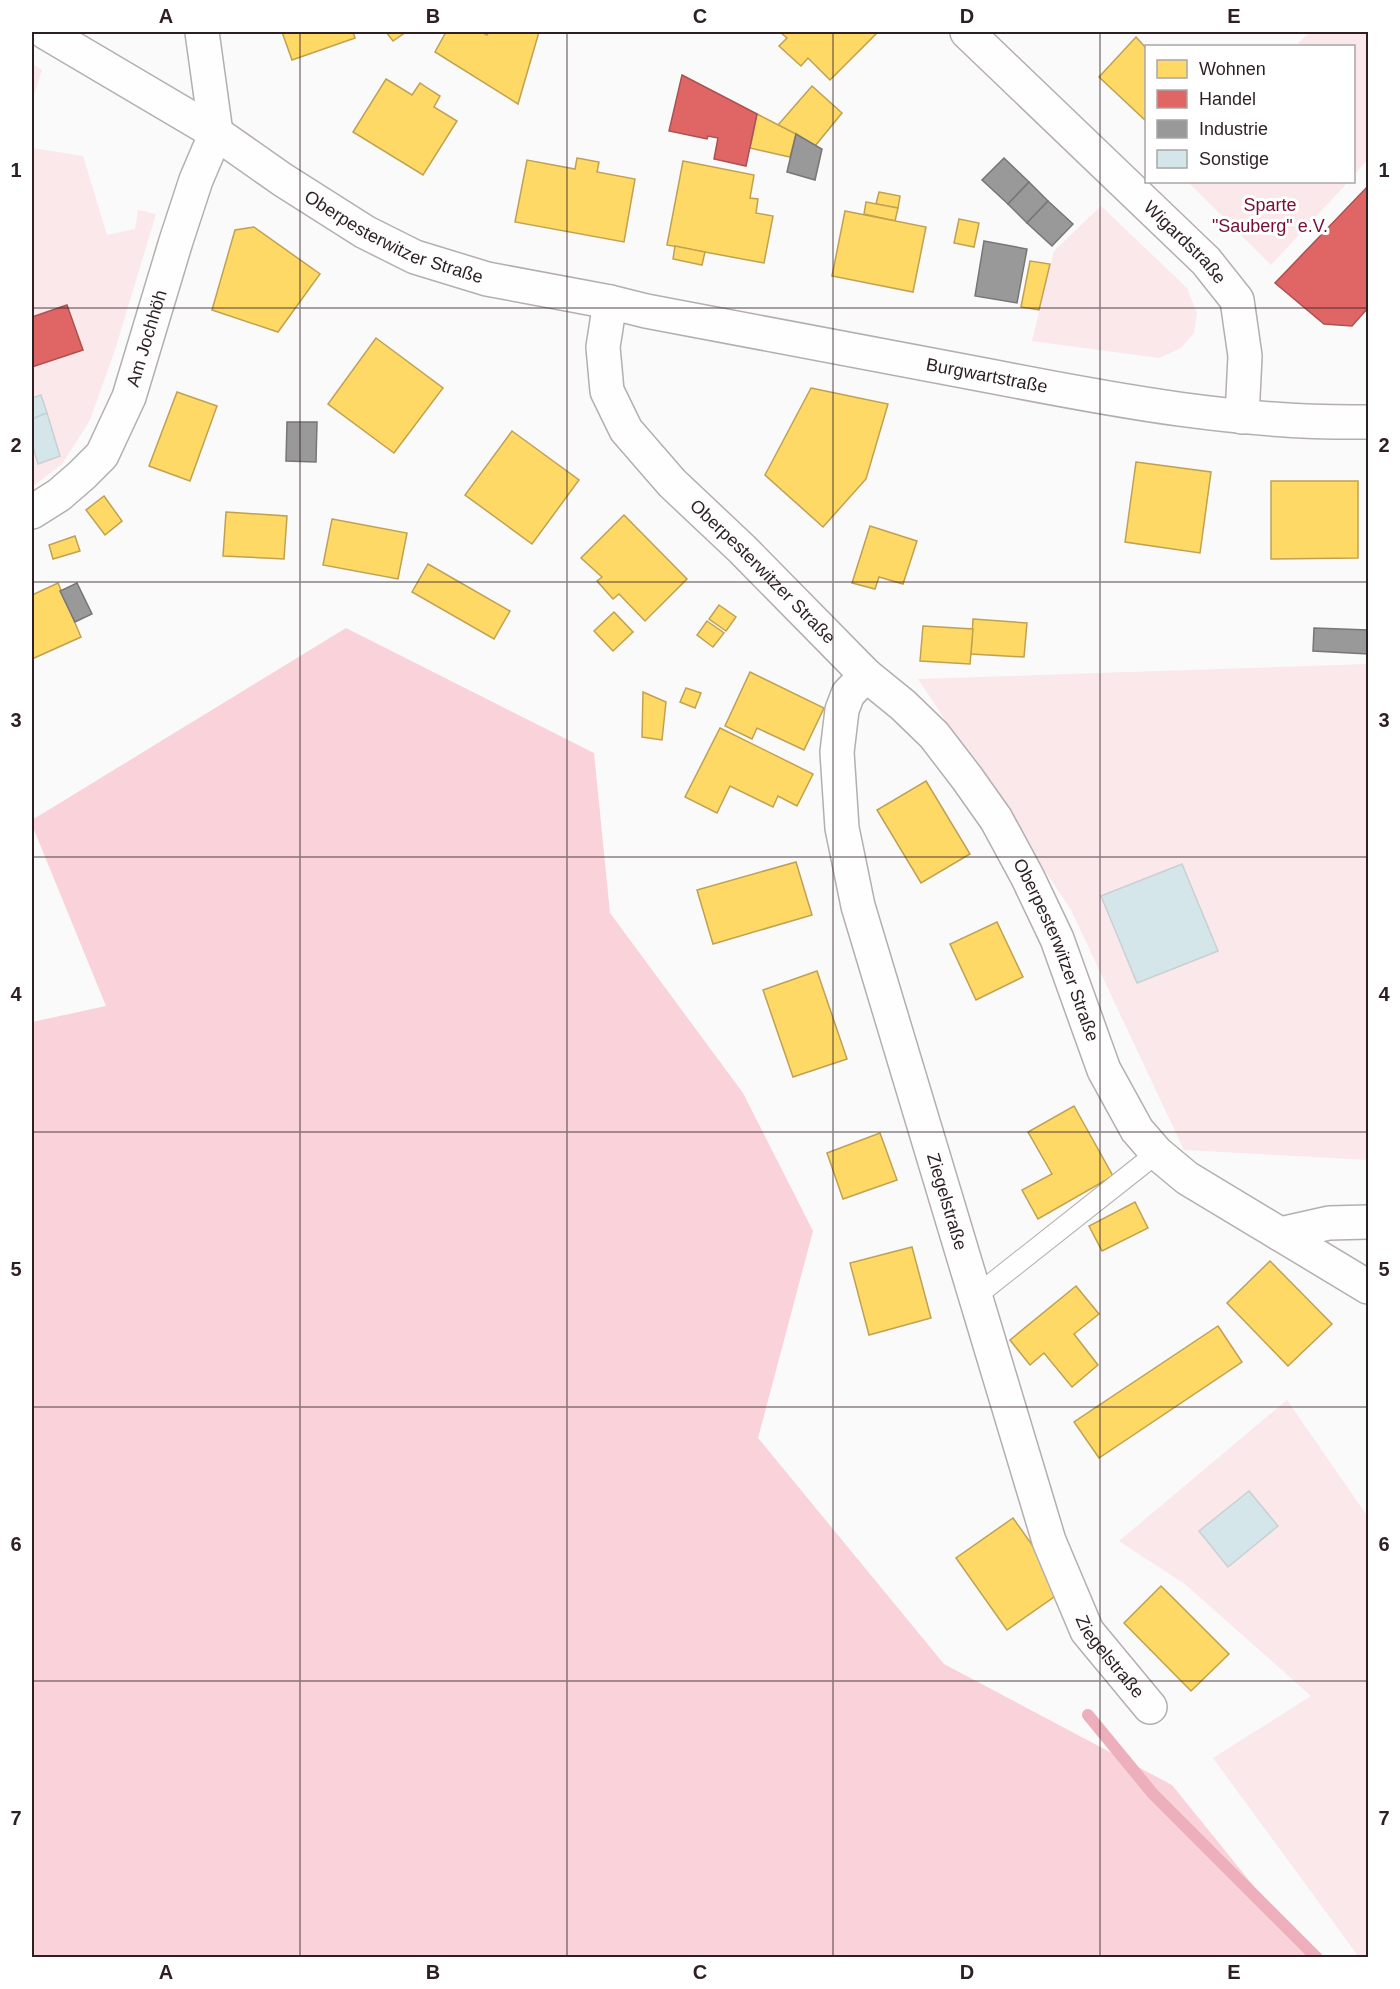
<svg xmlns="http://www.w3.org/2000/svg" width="1400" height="1989" font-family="Arial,sans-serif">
	<rect width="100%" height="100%" fill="#fafafa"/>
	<g fill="#fae8eb">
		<path d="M 1306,32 L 1368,32 L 1368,159 L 1354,175 L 1354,46 L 1295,46 L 1308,34 Z"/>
		<path d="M 32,64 L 42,70 L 32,102 Z"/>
		<path d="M 32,148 L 83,156 L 107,235 L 135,229 L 138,210 L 156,214 L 115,350 L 90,420 L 62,464 L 32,487 Z"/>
		<path d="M 1188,182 L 1348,182 L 1271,265 Z"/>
		<path d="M 1101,206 L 1187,288 L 1197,313 L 1194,333 L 1181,348 L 1159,358 L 1032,341 L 1054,251 Z"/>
		<path d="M 1368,664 L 1368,1160 L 1184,1150 L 1071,910 L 918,679 Z"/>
		<path d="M 1287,1400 L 1368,1517 L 1368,1957 L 1359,1957 L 1213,1758 L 1311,1696 L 1186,1585 L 1119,1541 Z"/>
	</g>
	<path fill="#fad2da" d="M 346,628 L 594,753 L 610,913 L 743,1093 L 813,1231 L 758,1438 L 944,1664 L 1172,1785 L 1311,1957 L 32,1957 L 32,1022 L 106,1006 L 32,825 L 32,820 Z"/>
	<g fill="#ffd966" stroke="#c0a152" stroke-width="1.5">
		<path d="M 282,32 L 353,32 L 355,38 L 292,60 Z"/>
		<path d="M 386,32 L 406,32 L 393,41 Z"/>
		<path d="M 446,32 L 481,32 L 487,35 L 489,32 L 539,32 L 518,104 L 435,52 Z"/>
		<path d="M 780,32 L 878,32 L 830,80 L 808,58 L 801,66 L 791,57 L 779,46 L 787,38 Z"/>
		<path d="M 1136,37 L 1146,48 L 1146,121 L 1099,77 Z"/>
		<path d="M 386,79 L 412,95 L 420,83 L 426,87 L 440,96 L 434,107 L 457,121 L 423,175 L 353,132 Z"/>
		<path d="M 812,86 L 842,113 L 815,146 L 778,125 Z"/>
		<path d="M 757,114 L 796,134 L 790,157 L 750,148 Z"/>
		<path d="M 577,158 L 599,162 L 597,172 L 635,179 L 624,242 L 515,222 L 527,160 L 575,169 Z"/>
		<path d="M 683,161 L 754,175 L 750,198 L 758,199 L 756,213 L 773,216 L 764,263 L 667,245 Z"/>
		<path d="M 879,192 L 900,196 L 898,208 L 876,204 Z"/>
		<path d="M 866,202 L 898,208 L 895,221 L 864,214 Z"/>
		<path d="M 845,211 L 926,227 L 913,292 L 832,276 Z"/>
		<path d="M 959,219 L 979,223 L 974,247 L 954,243 Z"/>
		<path d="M 254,227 L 320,274 L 278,332 L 212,310 L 235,230 Z"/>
		<path d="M 675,246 L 705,252 L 702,265 L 673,259 Z"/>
		<path d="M 1030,261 L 1050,264 L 1039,310 L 1021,307 Z"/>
		<path d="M 376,338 L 443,388 L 394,453 L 328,404 Z"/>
		<path d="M 811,388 L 888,404 L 866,479 L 823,527 L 765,475 Z"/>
		<path d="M 177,392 L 217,406 L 190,481 L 149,466 Z"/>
		<path d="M 512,431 L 579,480 L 532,544 L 465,495 Z"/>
		<path d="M 1136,462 L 1211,472 L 1200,553 L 1125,542 Z"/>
		<path d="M 1271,481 L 1358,481 L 1358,558 L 1271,559 Z"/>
		<path d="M 104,496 L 122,521 L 105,535 L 86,510 Z"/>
		<path d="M 226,512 L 287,516 L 284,559 L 223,556 Z"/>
		<path d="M 624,515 L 687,579 L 645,621 L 619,594 L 613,599 L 597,581 L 602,577 L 581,558 Z"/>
		<path d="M 332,519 L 407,533 L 398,579 L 323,565 Z"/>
		<path d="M 870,526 L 917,541 L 903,584 L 879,577 L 875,589 L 852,583 Z"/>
		<path d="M 75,536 L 80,551 L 53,559 L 49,545 Z"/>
		<path d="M 428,564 L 510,611 L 494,639 L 412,592 Z"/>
		<path d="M 58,583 L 81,637 L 32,659 L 32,595 Z"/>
		<path d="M 719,605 L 736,617 L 726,631 L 709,619 Z"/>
		<path d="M 614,612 L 633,632 L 613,651 L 594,631 Z"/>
		<path d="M 973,619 L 1027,623 L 1024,657 L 971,654 Z"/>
		<path d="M 707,621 L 724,633 L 713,647 L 697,635 Z"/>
		<path d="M 923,626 L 973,629 L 970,664 L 920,661 Z"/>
		<path d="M 750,672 L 824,708 L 804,750 L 757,728 L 752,739 L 725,726 Z"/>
		<path d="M 686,688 L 701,693 L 695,708 L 680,702 Z"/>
		<path d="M 643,692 L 666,702 L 662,740 L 642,737 Z"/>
		<path d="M 720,728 L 813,774 L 797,806 L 778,796 L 773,807 L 730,786 L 717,813 L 685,797 Z"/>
		<path d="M 926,781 L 970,854 L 921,883 L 877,810 Z"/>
		<path d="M 796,862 L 812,915 L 713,944 L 697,890 Z"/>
		<path d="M 997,922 L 1023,977 L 976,1000 L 950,944 Z"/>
		<path d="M 817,971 L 847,1059 L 793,1077 L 763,990 Z"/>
		<path d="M 1074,1106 L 1113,1176 L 1038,1219 L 1022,1190 L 1052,1174 L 1028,1132 Z"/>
		<path d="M 880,1133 L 897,1180 L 843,1199 L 827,1153 Z"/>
		<path d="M 1135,1202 L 1148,1228 L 1102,1251 L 1089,1226 Z"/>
		<path d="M 912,1247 L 931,1318 L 869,1335 L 850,1263 Z"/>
		<path d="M 1270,1261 L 1332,1324 L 1288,1366 L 1227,1303 Z"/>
		<path d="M 1076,1286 L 1099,1314 L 1074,1334 L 1098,1365 L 1072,1387 L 1044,1353 L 1030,1365 L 1010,1340 Z"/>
		<path d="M 1218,1326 L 1242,1362 L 1099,1458 L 1074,1422 Z"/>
		<path d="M 1013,1518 L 1064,1590 L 1007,1630 L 956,1558 Z"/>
		<path d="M 1161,1586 L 1229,1654 L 1191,1691 L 1124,1623 Z"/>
	</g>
	<g fill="#e06666" stroke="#ab5152" stroke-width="1.5">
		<path d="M 682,75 L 757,114 L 746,166 L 714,159 L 718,138 L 708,136 L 707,139 L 669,131 Z"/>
		<path d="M 1368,186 L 1368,308 L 1352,326 L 1324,324 L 1275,283 Z"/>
		<path d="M 67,305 L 83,350 L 32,367 L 32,317 Z"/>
	</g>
	<g fill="#999" stroke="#797475" stroke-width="1.5">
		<path d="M 796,134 L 822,149 L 815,180 L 787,172 Z"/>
		<path d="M 1004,158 L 1029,182 L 1008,204 L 982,180 Z"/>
		<path d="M 1029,182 L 1048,201 L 1027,223 L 1008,204 Z"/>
		<path d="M 1048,201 L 1073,224 L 1052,246 L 1027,223 Z"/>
		<path d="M 984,241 L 1027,249 L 1017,303 L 975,296 Z"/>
		<path d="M 287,422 L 317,422 L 316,462 L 286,461 Z"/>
		<path d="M 77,583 L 92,614 L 75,622 L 60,591 Z"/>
		<path d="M 1314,628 L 1368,630 L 1368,654 L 1313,651 Z"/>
	</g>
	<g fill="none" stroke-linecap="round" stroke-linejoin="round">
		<path stroke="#edafbc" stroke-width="12" d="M 1088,1715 L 1153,1794 L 1317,1958"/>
	</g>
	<g fill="#d5e6ea" stroke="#c8d0d2" stroke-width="1.5">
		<path d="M 41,395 L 47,413 L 32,419 L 32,398 Z"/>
		<path d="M 47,413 L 60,456 L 38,464 L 32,443 L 32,419 Z"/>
		<path d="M 1182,864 L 1218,951 L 1137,983 L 1101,896 Z"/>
		<path d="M 1249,1491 L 1278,1526 L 1228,1567 L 1199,1531 Z"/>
	</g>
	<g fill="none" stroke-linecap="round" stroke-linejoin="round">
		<g stroke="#b5aeaf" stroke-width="22">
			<path id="lane" d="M 976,1296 L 1157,1153"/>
		</g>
		<g stroke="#b5aeaf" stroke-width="36">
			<g id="street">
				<path id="s1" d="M 45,32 L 216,133 L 283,180 L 365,232 L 415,257 L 487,279 L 610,302 L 646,311 C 762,333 878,355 995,377 C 1118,401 1242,424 1368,422"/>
				<path d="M 202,32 L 216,133"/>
				<path id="s2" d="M 967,32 L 1206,261 L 1237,300 L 1245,356 L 1242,417"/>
				<path id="s3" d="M 610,302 L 603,347 L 607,391 L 626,430 L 672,483 L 742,549 L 866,675 L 903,705 L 934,735 L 967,778 L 996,819 L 1028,878 L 1057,939 L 1104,1070 L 1137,1130 L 1157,1153 L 1187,1178 L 1368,1287"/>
				<path id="s4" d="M 32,512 L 59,495 L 82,475 L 102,455 L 129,397 L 176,241 L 196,180 L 216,133"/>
				<path id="s5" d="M 866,675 L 848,694 L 842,710 L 837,752 L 842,828 L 858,906 L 1049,1541 L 1087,1631 L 1150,1707"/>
				<path d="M 1280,1234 L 1329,1223 L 1368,1222"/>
			</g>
		</g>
		<use href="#lane" stroke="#fefefe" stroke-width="20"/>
		<use href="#street" stroke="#fefefe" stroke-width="33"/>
	</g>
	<path fill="none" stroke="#2e1f22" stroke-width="1.5" stroke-opacity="0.55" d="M 300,32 L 300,1958M 567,32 L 567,1958M 833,32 L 833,1958M 1100,32 L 1100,1958M 32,308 L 1368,308M 32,582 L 1368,582M 32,857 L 1368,857M 32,1132 L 1368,1132M 32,1407 L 1368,1407M 32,1681 L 1368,1681"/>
	<g text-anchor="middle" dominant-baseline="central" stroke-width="6" stroke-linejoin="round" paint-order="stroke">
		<g font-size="18" fill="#760d34" stroke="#fff">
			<text x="1270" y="205">Sparte<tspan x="1270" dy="21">"Sauberg" e.V.</tspan></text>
		</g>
		<g font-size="18" fill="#2e1f22" stroke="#fff">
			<text stroke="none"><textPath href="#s1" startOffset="406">Oberpesterwitzer Straße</textPath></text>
			<text stroke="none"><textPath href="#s2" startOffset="303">Wigardstraße</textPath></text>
			<text stroke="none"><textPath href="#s4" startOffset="216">Am Jochhöh</textPath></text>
			<text stroke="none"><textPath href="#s1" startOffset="1018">Burgwartstraße</textPath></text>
			<text stroke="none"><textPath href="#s3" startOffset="330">Oberpesterwitzer Straße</textPath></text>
			<text stroke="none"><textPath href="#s3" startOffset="816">Oberpesterwitzer Straße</textPath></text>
			<text stroke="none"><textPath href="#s5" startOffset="550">Ziegelstraße</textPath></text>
			<text stroke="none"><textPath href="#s5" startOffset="1036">Ziegelstraße</textPath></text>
		</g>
	</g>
	<rect width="1400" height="1989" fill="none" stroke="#ffffff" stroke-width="66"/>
	<rect x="1145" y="45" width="210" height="138" fill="#ffffff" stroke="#aba5a7" stroke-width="1.5"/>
	<rect x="1157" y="60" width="30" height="18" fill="#ffd966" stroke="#aba5a7" stroke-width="1.5"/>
	<text x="1199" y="75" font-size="18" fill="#2e1f22">Wohnen</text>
	<rect x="1157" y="90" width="30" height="18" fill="#e06666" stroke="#aba5a7" stroke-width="1.5"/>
	<text x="1199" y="105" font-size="18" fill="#2e1f22">Handel</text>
	<rect x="1157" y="120" width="30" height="18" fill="#999999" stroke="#aba5a7" stroke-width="1.5"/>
	<text x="1199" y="135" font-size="18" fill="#2e1f22">Industrie</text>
	<rect x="1157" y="150" width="30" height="18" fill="#d5e6ea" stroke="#aba5a7" stroke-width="1.5"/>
	<text x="1199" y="165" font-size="18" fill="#2e1f22">Sonstige</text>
	<rect x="33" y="33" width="1334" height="1923" fill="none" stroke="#2e1f22" stroke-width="2"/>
	<g font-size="20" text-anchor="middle" font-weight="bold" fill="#2e1f22">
		<text x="166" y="23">A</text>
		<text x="433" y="23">B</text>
		<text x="700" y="23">C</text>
		<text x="967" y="23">D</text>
		<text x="1234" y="23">E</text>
		<text x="16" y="177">1</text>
		<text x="1384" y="177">1</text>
		<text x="16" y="452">2</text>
		<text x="1384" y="452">2</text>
		<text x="16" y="727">3</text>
		<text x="1384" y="727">3</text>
		<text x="16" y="1001">4</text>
		<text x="1384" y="1001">4</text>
		<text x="16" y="1276">5</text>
		<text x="1384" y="1276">5</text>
		<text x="16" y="1551">6</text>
		<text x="1384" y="1551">6</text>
		<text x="16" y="1825">7</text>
		<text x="1384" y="1825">7</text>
		<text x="166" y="1979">A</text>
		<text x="433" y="1979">B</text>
		<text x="700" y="1979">C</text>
		<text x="967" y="1979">D</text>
		<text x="1234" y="1979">E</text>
	</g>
</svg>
